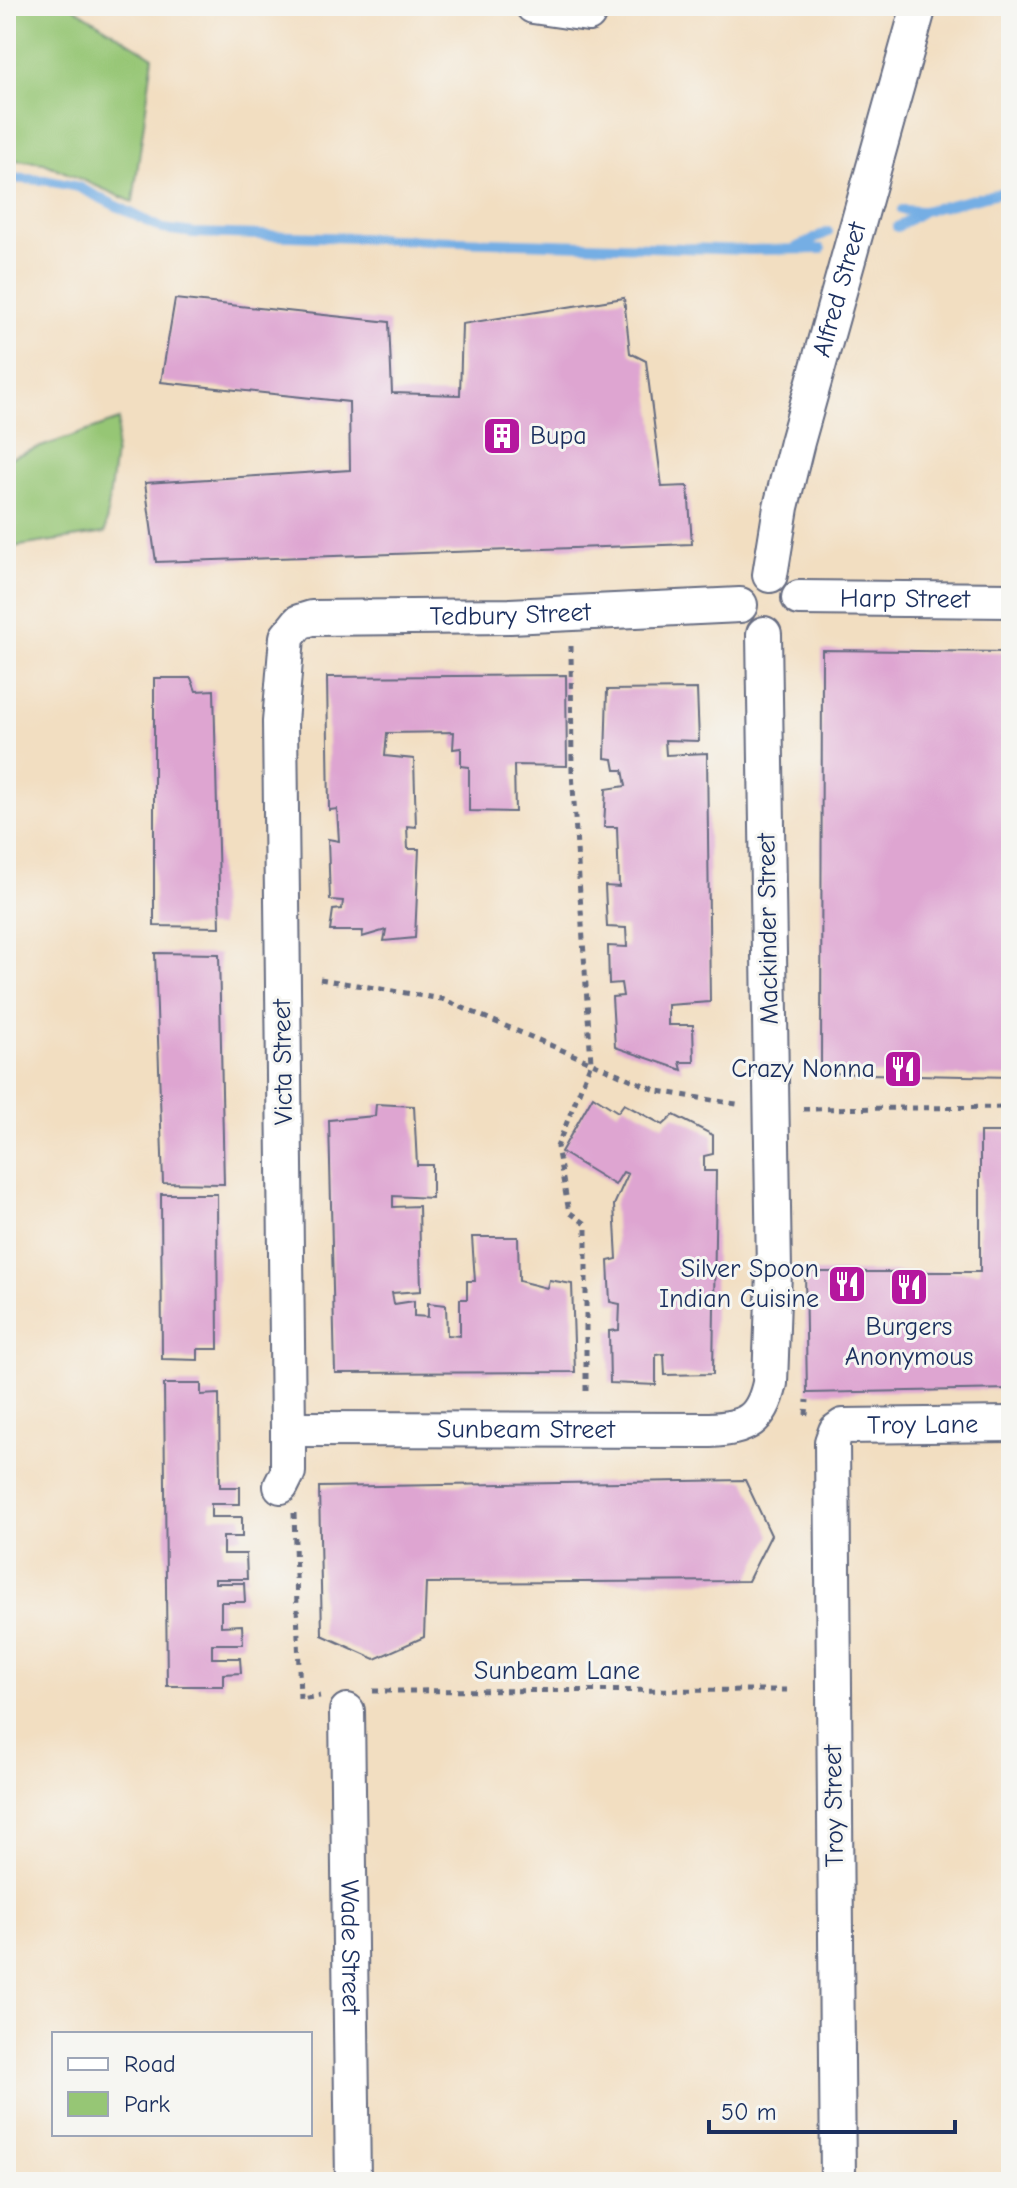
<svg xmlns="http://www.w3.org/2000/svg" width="1017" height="2188" font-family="'Comic Neue',sans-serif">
	<rect width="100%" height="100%" fill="#f6f6f2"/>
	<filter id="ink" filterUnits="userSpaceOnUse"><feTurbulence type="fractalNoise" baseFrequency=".0125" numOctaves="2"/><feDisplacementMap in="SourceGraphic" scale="16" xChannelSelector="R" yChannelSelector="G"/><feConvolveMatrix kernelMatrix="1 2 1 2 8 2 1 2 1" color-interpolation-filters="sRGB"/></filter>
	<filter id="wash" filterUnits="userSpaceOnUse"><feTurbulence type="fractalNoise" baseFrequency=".006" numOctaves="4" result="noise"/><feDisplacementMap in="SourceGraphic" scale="32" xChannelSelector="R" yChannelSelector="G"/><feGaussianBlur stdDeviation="1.8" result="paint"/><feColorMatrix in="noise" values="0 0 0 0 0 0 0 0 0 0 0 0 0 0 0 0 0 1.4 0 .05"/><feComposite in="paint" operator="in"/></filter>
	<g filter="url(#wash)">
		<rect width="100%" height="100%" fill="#f2dec1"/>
		<g fill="#96c675" stroke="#587a6a" stroke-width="2">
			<path d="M 6,6 L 71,6 L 153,57 L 133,202 L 44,163 L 6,159 Z"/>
			<path d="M 119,420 L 105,533 L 6,548 L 6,459 Z"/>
		</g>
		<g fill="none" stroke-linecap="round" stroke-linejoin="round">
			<g stroke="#74aee4" stroke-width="10">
				<path d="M 6,178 L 44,180 L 78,187 L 163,229 L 194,233 L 748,250 L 821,249"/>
				<path d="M 902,210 L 921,211"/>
				<path d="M 897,227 L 923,211 L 1011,190"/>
				<path d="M 797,247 L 828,232"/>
			</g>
		</g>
		<g id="blocks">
			<g fill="#dea5d1">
				<path d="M 624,298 L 630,353 L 646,361 L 662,487 L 688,486 L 692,544 L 156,562 L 145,483 L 350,470 L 349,402 L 161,382 L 175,299 L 389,322 L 392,393 L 460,395 L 462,324 Z"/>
				<path d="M 822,650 L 1011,652 L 1011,1077 L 821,1073 Z"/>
				<path d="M 566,675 L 567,766 L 514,765 L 515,812 L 469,811 L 469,767 L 461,766 L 461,748 L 453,749 L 454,732 L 387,733 L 385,756 L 414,759 L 416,827 L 407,826 L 408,849 L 419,849 L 415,938 L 384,941 L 386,930 L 362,937 L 363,931 L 330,931 L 333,910 L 342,909 L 343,901 L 330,900 L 328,839 L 339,841 L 337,809 L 329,810 L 327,677 Z"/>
				<path d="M 154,678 L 191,678 L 196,691 L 214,690 L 220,927 L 154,926 Z"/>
				<path d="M 697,689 L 699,741 L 665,740 L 666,755 L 707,753 L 710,1002 L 668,1005 L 668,1025 L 693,1025 L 694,1062 L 680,1062 L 682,1070 L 615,1047 L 612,997 L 623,996 L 621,983 L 609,984 L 608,946 L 627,947 L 626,928 L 607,927 L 605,886 L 619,887 L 617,827 L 604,827 L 606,789 L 626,786 L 623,770 L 615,770 L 613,759 L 605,758 L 607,690 Z"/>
				<path d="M 155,953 L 219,954 L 224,1184 L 163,1183 Z"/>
				<path d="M 593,1096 L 618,1112 L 624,1104 L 663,1125 L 674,1115 L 713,1135 L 713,1154 L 704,1156 L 704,1171 L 716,1171 L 713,1374 L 665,1375 L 664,1354 L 656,1355 L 656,1385 L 610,1383 L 609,1331 L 619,1330 L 620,1304 L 610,1302 L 608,1261 L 617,1259 L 614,1205 L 628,1174 L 623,1172 L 615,1185 L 561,1152 Z"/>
				<path d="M 376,1104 L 414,1106 L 417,1165 L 432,1165 L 432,1198 L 393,1196 L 393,1207 L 419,1206 L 421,1291 L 392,1293 L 394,1304 L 414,1301 L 414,1316 L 428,1317 L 428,1303 L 446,1305 L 447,1335 L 460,1336 L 460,1299 L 467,1299 L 467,1281 L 475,1281 L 472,1237 L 518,1237 L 519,1281 L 547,1288 L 549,1280 L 572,1284 L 575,1372 L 335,1373 L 329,1120 L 375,1116 Z"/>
				<path d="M 980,1132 L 1011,1132 L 1011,1389 L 807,1393 L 805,1272 L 980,1272 Z"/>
				<path d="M 161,1194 L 217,1194 L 218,1349 L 198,1349 L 198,1360 L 162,1359 Z"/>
				<path d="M 164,1384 L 201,1384 L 201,1395 L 219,1394 L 220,1487 L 240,1487 L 240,1504 L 211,1504 L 211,1517 L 242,1517 L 242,1537 L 223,1537 L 223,1554 L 246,1554 L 247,1579 L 215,1579 L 215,1583 L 244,1583 L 245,1602 L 221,1602 L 221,1626 L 242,1625 L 243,1644 L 212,1644 L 212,1658 L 240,1658 L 241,1673 L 223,1674 L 223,1686 L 167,1686 Z"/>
				<path d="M 745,1480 L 771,1535 L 748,1581 L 426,1583 L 424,1637 L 375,1659 L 322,1635 L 319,1487 Z"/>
			</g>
		</g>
	</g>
	<g filter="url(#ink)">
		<use href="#blocks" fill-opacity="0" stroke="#666c81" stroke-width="2"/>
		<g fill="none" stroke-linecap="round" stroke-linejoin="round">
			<g stroke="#666c81" stroke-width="38">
				<g id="minor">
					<path d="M 533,6 L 588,14"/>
					<path id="s1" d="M 770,575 L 781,507 L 797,442 L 919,6"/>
					<path id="s2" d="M 799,598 L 1011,600"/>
					<path id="s3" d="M 288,1429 L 710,1430 C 747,1428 762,1420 770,1383 L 774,1271 L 764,634"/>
					<path id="s4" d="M 281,1486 L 288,1472 L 288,1429 L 280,722 L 287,637 L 299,622 L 312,618 L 510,616 L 740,605"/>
					<path id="s5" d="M 347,1711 L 353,2182"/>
					<path id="s6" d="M 838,2182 L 832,1442 L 836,1431 L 843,1426 L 1011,1424"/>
				</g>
			</g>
			<g stroke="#666c81" stroke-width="5" stroke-dasharray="6 6" stroke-linecap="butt">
				<path d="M 571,646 L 572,772 L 591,1062 L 557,1147 L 569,1212 L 586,1224 L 586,1393"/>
				<path d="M 320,979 L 442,999 L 658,1091 L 742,1105"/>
				<path d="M 803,1109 L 1011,1107"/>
				<path d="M 806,1415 L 807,1400"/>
				<path d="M 294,1513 L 300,1699 L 320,1696"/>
				<path d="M 373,1691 L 788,1690"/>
			</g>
			<use href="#minor" stroke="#fff" stroke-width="34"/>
		</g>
	</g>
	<defs>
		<g id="building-square" transform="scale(2)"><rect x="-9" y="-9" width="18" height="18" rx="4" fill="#b5179e" stroke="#f6f6f2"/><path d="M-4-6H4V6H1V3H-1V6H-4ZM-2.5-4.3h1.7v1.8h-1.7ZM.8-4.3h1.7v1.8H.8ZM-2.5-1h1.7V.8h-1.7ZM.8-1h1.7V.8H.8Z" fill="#fff"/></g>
		<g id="restaurant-square" transform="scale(2)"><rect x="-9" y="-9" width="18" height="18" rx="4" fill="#b5179e" stroke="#f6f6f2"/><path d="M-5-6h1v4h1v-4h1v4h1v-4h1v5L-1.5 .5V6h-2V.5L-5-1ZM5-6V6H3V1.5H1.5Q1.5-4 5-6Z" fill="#fff"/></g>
	</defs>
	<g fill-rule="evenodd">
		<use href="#building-square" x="502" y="436"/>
		<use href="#restaurant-square" x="903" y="1069"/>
		<use href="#restaurant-square" x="847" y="1284"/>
		<use href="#restaurant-square" x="909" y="1287"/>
	</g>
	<g text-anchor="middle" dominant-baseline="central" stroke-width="6" stroke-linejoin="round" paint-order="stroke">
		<g font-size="26" fill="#1b2f5e" stroke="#f6f6f2">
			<text stroke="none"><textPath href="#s1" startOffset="294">Alfred Street</textPath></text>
			<text stroke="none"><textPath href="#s2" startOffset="106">Harp Street</textPath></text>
			<text stroke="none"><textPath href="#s4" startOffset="1082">Tedbury Street</textPath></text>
			<text transform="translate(768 929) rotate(-91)">Mackinder Street</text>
			<text transform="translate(283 1062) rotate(-91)">Victa Street</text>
			<text stroke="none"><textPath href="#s6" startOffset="840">Troy Lane</textPath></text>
			<text stroke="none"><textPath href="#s3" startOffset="238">Sunbeam Street</textPath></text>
			<text x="557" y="1671">Sunbeam Lane</text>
			<text transform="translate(834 1806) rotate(-91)">Troy Street</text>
			<text stroke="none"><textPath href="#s5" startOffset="236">Wade Street</textPath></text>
		</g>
		<g font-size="26" fill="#1b2f5e" stroke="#f6f6f2" text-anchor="end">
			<text x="530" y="436" text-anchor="start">Bupa</text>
			<text x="875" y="1069">Crazy Nonna</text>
			<text x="819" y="1269">Silver Spoon<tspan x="819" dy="30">Indian Cuisine</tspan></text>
			<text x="909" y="1327" text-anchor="middle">Burgers<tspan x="909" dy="30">Anonymous</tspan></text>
		</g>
	</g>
	<rect width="1017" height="2188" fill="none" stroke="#f6f6f2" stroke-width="32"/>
	<rect x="52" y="2032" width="260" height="104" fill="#f6f6f2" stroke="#9ea6b7" stroke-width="2"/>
	<rect x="68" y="2058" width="40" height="12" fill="#ffffff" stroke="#9ea6b7" stroke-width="2"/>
	<text x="124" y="2072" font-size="24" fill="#1b2f5e">Road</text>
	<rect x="68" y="2092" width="40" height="24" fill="#96c675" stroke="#9ea6b7" stroke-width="2"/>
	<text x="124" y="2112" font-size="24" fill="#1b2f5e">Park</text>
	<path d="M709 2120v12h246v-12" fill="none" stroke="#1b2f5e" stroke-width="4"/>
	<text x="721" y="2120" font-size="24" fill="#1b2f5e" stroke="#f6f6f2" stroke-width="6" paint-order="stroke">50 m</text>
</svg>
